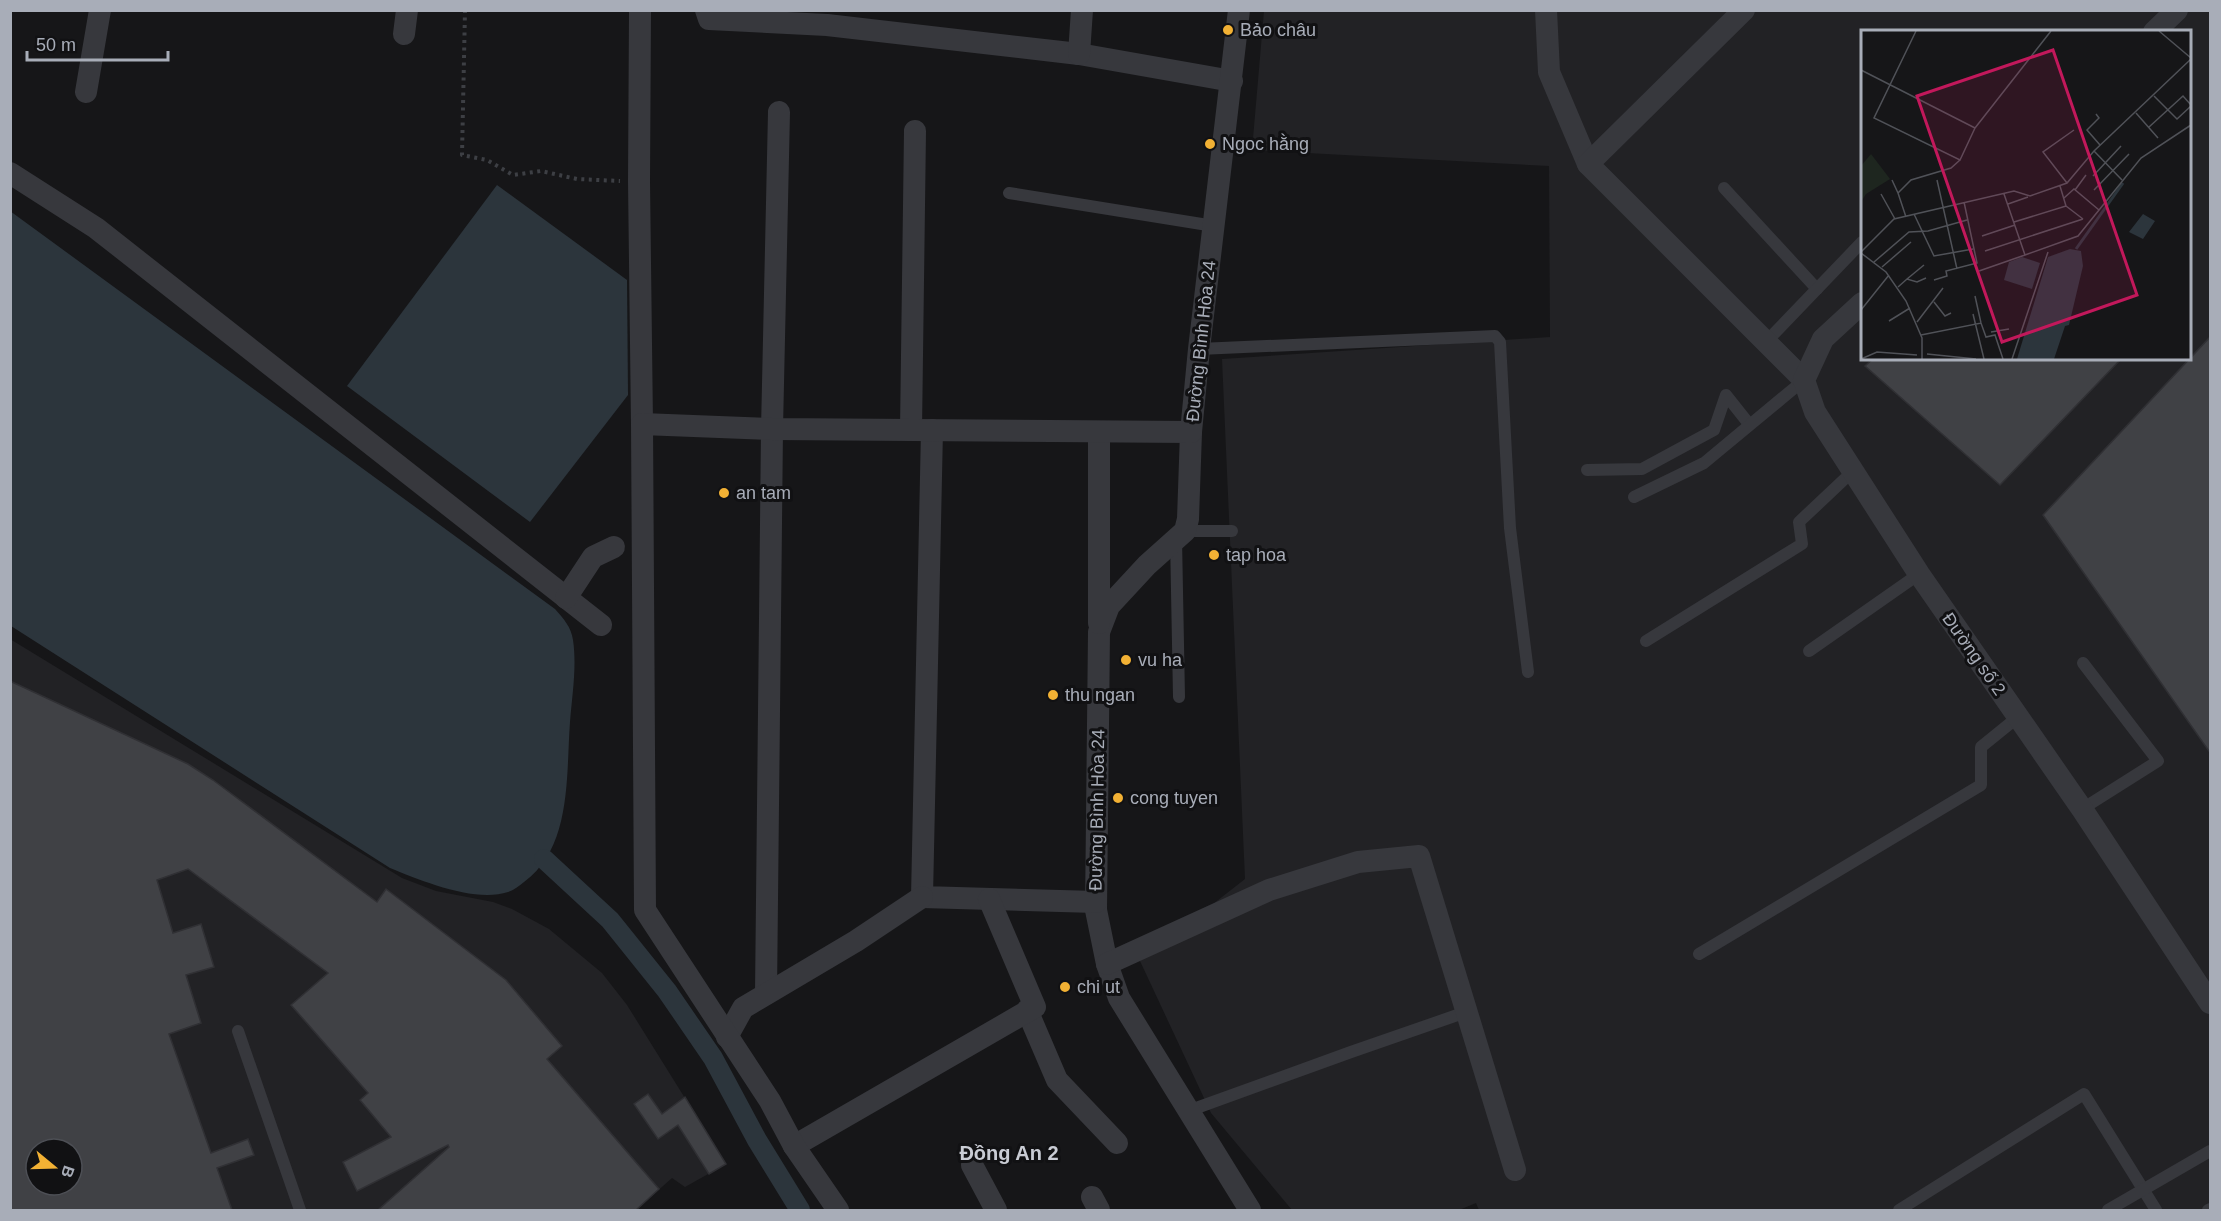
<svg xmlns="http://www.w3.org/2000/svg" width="2221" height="1221" font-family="Helvetica,sans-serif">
	<rect width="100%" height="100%" fill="#161618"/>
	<g fill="#222225" fill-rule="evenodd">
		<path d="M 1264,11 L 2210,11 L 2210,1210 L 1479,1210 L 1476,1203 L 1459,1210 L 1292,1210 L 1211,1113 L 1140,961 L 1245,879 L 1222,359 L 1550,337 L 1549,166 L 1252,150 ZM 1862,32 L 2190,32 L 2190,358 L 1862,358 Z"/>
		<path d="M 10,639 L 402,878 L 436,891 L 493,902 L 512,909 L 549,929 L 602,973 L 627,1005 L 726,1164 L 685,1187 L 672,1178 L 636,1210 L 11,1210 ZM 36,1149 L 72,1149 L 72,1185 L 36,1185 Z"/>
	</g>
	<g fill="#2c353c">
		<path d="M 497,185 L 627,280 L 628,395 L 530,522 L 347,386 Z"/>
		<path d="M 10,211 L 555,609 C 564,619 571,627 573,640 C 577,667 572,696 570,722 C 566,776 572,847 524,882 C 519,886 514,890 508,892 C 475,903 422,881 390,868 L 11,626 Z"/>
	</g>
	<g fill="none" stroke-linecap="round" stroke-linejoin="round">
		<path stroke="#2c353c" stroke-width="20" d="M 544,859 L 610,920 L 667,991 L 713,1058 L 757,1140 L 800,1210"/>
	</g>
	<g fill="#404145" stroke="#303034" stroke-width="1.5" fill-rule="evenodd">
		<path d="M 2211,336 L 2211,754 L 2043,515 Z"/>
		<path d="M 1874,358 L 2122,358 L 2000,485 L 1865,366 Z"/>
		<path d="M 10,681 L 188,764 L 213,780 L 377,902 L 386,889 L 506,980 L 562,1046 L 547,1059 L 659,1189 L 636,1210 L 378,1210 L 449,1147 L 448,1145 L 357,1191 L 343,1162 L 391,1137 L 360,1100 L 368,1093 L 291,1005 L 328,973 L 188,869 L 157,880 L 173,933 L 201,924 L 214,967 L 186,975 L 201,1023 L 169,1034 L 211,1153 L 248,1139 L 254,1155 L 217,1168 L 232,1210 L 10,1210 ZM 36,1149 L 72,1149 L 72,1185 L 36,1185 Z"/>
		<path d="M 648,1094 L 662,1114 L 685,1097 L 726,1164 L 709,1174 L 678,1125 L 658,1139 L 634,1104 Z"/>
	</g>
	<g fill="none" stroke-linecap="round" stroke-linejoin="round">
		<path stroke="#3d3f44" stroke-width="4" stroke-dasharray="3 4.5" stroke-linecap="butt" d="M 465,10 L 462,155 L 487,160 L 513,175 L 541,171 L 577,179 L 620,181"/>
		<g stroke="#37383d" stroke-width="12">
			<path d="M 1724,188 L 1817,289"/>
			<path d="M 1009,193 L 1214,226"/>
			<path d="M 1767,341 L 1862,242"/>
			<path d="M 1199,349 L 1495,336 L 1500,342 L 1510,528 L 1528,672"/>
			<path d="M 1587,470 L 1642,469 L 1714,430 L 1726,395 L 1749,424"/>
			<path d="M 1634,497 L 1704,463 L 1804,380"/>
			<path d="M 1185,531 L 1232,531"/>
			<path d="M 1176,538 L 1179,697"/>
			<path d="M 1646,641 L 1802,544 L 1799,522 L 1852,472"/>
			<path d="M 1809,651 L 1919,574"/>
			<path d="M 2082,809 L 2158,761 L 2083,663"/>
			<path d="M 1699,954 L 1981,785 L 1981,747 L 2018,717"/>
			<path d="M 238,1031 L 300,1210"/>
			<path d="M 1188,1111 L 1351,1052 L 1466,1012"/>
			<path d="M 1899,1210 L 2084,1094 L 2156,1210"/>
			<path d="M 2108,1210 L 2210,1151"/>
			<path d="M 2208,1210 L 2210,1209"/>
		</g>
		<g stroke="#37383d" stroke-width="22">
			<path d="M 706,10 L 709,19 L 827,25 L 1079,54 L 1232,81"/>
			<path d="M 1239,10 L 1199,349 L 1191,432 L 1188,519 L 1185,531 L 1147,565 L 1109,606 L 1099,632 L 1096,910 L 1107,964 L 1119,998 L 1250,1210"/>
			<path d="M 1546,10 L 1549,72 L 1588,164"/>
			<path d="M 1744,10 L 1588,164 L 1804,380"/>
			<path d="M 640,12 L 639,181 L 642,424"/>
			<path d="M 2154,32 L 2177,10"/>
			<path d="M 404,34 L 407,10"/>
			<path d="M 1079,54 L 1082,10"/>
			<path d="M 86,92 L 100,10"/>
			<path d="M 10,173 L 96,228 L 601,625"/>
			<path d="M 1862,303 L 1823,339 L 1804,380 L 1815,412 L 1919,574 L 2082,809 L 2210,1003"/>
			<path d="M 911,430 L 915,131"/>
			<path d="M 932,430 L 922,897 L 1096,902"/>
			<path d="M 566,598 L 593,557 L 614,547"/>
			<path d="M 1099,623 L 1099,432"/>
			<path d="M 1107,964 L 1269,890 L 1358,862 L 1419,856 L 1515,1170"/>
			<path d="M 766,994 L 772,429 L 779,112"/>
			<path d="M 1027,1010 L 1057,1080 L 1117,1143"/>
			<path d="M 727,1037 L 743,1008 L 856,941 L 922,897"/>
			<path d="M 794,1146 L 1035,1007 L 989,899"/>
			<path d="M 972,1165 L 996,1210"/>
			<path d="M 1092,1197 L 1099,1210"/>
			<path d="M 838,1210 L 794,1146 L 770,1101 L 645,910 L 642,424 L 772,429 L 1191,432"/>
		</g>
	</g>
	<g fill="#f2b134" stroke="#111113" stroke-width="2">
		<circle cx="1228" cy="30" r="6"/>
		<circle cx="1210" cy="144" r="6"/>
		<circle cx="724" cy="493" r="6"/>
		<circle cx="1214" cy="555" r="6"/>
		<circle cx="1126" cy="660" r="6"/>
		<circle cx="1053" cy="695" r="6"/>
		<circle cx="1118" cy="798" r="6"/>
		<circle cx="1065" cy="987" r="6"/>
	</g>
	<g text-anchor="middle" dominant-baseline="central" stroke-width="6" stroke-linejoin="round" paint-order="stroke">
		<g font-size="18" fill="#a8adb8" stroke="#111113" text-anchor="start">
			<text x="1240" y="30">Bảo châu</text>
			<text x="1222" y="144">Ngoc hằng</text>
			<text x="736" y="493">an tam</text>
			<text x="1226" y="555">tap hoa</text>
			<text x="1138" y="660">vu ha</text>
			<text x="1065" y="695">thu ngan</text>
			<text x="1130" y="798">cong tuyen</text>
			<text x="1077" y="987">chi ut</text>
		</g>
		<g font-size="18" fill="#a8adb8" stroke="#111113">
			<text transform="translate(1201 341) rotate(-84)">Đường Bình Hòa 24</text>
			<text transform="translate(1974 654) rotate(55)">Đường số 2</text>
			<text transform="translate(1097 810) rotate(-89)">Đường Bình Hòa 24</text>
		</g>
		<g font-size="20" font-weight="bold" fill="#c9ccd4" stroke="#111113">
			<text x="1009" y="1153">Đồng An 2</text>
		</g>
	</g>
	<g transform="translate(1861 30)">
		<rect width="330" height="330" fill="#161618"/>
		<path d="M 10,124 L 29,149 L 5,164 L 0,172 L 0,136 Z" fill="#1e261f"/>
		<path d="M 282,184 L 294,191 L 282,209 L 268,202 ZM 209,219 L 220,221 L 222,236 L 208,295 L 204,296 L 193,329 L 156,329 L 187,227 ZM 161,227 L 179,233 L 171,259 L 143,250 L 148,232 Z" fill="#2c353c"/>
		<path fill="none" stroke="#2c353c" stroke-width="3" d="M 215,219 L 262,153"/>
		<path fill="none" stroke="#505258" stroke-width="1.5" d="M 55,1 L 13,88 L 99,130 L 114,98M 298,1 L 330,28M 0,40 L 114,98 L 190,1M 293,66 L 316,89 L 330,76M 275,83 L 297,108M 235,84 L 238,88 L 226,100 L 239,115M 288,97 L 322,66 L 330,75M 233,121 L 261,150M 232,146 L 260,116M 31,150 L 37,163 L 50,150 L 90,138 L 99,130M 76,150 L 96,239M 206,153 L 182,122 L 213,100M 214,160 L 225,145M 233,160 L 268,124M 37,163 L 45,187M 20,164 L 34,189M 143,164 L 164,225 L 217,206 L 280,128 L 330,95M 203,168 L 213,159 L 238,180M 147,174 L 167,167M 205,176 L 222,189M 53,184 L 73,226 L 112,219M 153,192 L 205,176 L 199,156M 121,206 L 154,195M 124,221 L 222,189M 0,222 L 33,189 L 153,161 L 169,166 L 206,153 L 233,121 L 330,29M 0,223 L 25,242 L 45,271 L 61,308 L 61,329M 13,232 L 48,202 L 67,201 L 106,190M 21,237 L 50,212M 118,241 L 164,225M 46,249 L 63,235M 73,250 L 86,246 L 85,241 L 116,233 L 103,172M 37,257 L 46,249 L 56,252 L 65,248M 114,266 L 120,293M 73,272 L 84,286 L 90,283M 0,280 L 28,245M 112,284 L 123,329M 28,291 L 49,278M 56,292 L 82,258M 130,302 L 148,299M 60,305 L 120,293 L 125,307 L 134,305 L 142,329M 66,324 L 115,329M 0,329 L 16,322 L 56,325M 151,329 L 187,222"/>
		<path fill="#c2185b" fill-opacity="0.15" stroke="#c2185b" stroke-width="3" d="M 192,20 L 276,265 L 141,312 L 56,66 Z"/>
		<rect width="330" height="330" fill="none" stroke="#a8adb8" stroke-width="3"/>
	</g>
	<rect width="2221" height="1221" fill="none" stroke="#a8adb8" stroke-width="24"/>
	<g transform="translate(54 1167) rotate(109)"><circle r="28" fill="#111113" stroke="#4d4f55" stroke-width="1.5"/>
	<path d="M0-4.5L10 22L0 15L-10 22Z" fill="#f2b134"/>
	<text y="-9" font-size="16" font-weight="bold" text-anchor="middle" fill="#a8adb8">B</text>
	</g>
	<path d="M27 51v9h141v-9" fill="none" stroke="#a8adb8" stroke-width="3"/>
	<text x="36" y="51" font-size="18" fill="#a8adb8" stroke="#111113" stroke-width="4.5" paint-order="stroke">50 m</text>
</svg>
